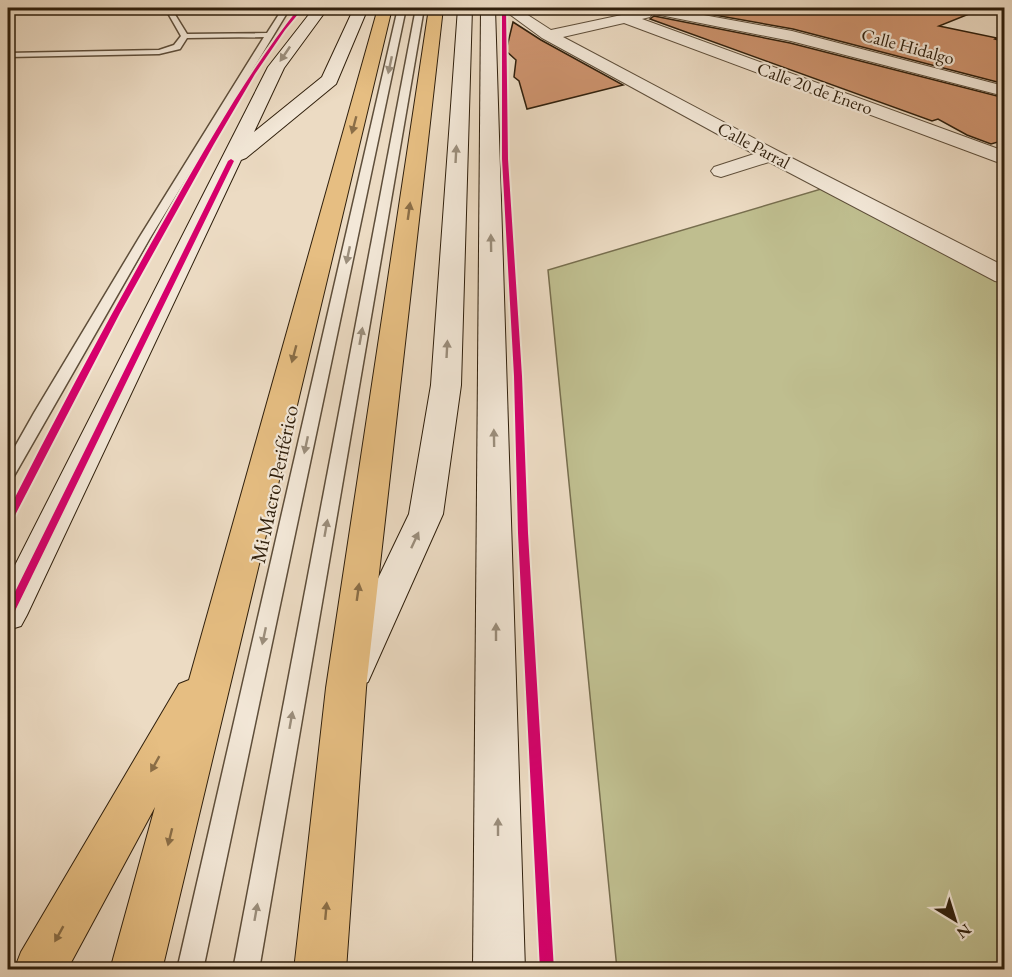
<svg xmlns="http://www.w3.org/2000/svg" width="1012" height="977" font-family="'EB Garamond',serif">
	<rect width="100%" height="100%" fill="#ecdbc3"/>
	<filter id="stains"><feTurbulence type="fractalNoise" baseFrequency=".00333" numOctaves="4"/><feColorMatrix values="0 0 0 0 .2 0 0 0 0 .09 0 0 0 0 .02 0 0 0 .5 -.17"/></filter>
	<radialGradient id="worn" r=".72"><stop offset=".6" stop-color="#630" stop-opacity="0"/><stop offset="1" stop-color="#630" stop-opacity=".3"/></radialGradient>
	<path fill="#bfbe8f" stroke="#776e4e" stroke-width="1.5" d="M 821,189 L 1004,284 L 1004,969 L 617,969 L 548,270 Z"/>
	<g fill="#cd936e" stroke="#2f1f0c" stroke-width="1.5">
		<path d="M 675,8 L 979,8 L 979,10 L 939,26 L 997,38 L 995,39 L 1005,42 L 1005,84 L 793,29 Z"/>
		<path d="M 654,16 L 790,43 L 1005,98 L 1005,140 L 991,144 L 967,135 L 938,119 L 932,121 L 650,19 Z"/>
		<path d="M 513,22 L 541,40 L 623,85 L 527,109 L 519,81 L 514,77 L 516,60 L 506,51 Z"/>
	</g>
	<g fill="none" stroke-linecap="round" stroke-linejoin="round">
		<g stroke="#5e4e3a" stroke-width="3">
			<g id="lane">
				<path d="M 165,8 L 171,8 L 187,34 L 267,33 L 283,8 L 290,8 L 150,238 L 14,476 L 8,477 L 8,459 L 34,413 L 139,238 L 264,37 L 187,38 L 180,49 L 159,54 L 8,57 L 8,53 L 159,50 L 174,45 L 181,36 Z"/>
				<path d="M 398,8 L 406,8 L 203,970 L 177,970 Z"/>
				<path d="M 416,8 L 424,8 L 259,970 L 233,970 Z"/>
			</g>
		</g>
		<g stroke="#5e4e3a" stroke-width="2">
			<g id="street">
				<path d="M 501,8 L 517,8 L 551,30 L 645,10 L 650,11 L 652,14 L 650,17 L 642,19 L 1004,151 L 1004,164 L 997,162 L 624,23 L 563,37 L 778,151 L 1004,266 L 1004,283 L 995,281 L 769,162 L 721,177 L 714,175 L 711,171 L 714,167 L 754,154 L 542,38 Z"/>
				<path d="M 655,8 L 665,8 L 792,31 L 1004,86 L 1004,96 L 791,41 L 655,14 L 653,11 Z"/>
			</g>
		</g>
		<g stroke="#2f1f0c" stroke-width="2">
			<g id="secondary">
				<path d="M 314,8 L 328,8 L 284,68 L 254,132 L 322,77 L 354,8 L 368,8 L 336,84 L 246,158 L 241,160 L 27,615 L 21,626 L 8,630 L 8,579 L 268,67 Z"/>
				<path d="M 458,8 L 472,8 L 461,385 L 443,514 L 368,682 L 354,687 L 340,682 L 334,670 L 409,514 L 431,385 Z"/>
				<path d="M 481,8 L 495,8 L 525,970 L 473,970 Z"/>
			</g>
		</g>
		<g stroke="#2f1f0c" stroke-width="2">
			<g id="highway">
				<path d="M 378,8 L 392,8 L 162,970 L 110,970 L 155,807 L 67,970 L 14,970 L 21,952 L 179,684 L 189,680 Z"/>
				<path d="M 429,8 L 443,8 L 366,688 L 346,970 L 294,970 L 326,688 Z"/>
			</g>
		</g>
		<use href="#lane" fill="#f3e8d8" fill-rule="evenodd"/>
		<use href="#street" fill="#f3e8d8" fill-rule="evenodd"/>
		<use href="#secondary" fill="#f3e8d8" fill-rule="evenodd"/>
		<use href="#highway" fill="#e6be82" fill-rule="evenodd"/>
		<g stroke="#f3e8d8" stroke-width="4">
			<g id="cycleway">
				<path d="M 299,8 L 303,8 L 285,30 L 255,74 L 214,144 L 120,313 L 13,519 L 11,521 L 8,522 L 8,511 C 61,407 116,304 174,203 C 213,135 251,68 299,8 Z"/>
				<path d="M 502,8 L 506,8 L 508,159 L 522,376 L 528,533 L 554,970 L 540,970 L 518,533 L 514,376 L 502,159 Z"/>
				<path d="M 231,159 L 234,161 L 13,615 L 12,618 L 8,619 L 8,606 L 228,161 Z"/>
			</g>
		</g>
		<use href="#cycleway" fill="#d6006c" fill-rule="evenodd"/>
	</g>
	<defs><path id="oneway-solid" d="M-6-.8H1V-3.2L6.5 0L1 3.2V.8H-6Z" transform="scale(1.5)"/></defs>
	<g fill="#9b8e7c">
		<use href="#oneway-solid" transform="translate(285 54) rotate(124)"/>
		<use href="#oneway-solid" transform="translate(390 65) rotate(102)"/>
		<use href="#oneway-solid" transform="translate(456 154) rotate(-87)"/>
		<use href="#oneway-solid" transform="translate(491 243) rotate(-91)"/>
		<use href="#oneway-solid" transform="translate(348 255) rotate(102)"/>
		<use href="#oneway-solid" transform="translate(361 336) rotate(-80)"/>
		<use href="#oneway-solid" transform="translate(447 349) rotate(-87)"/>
		<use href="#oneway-solid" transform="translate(494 438) rotate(-91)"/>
		<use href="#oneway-solid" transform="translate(306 445) rotate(102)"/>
		<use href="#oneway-solid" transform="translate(326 528) rotate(-80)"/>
		<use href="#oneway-solid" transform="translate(415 540) rotate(-65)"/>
		<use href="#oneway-solid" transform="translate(496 632) rotate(-90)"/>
		<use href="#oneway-solid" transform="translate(264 636) rotate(102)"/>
		<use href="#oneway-solid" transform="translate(291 720) rotate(-80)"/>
		<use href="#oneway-solid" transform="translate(498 827) rotate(-90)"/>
		<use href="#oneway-solid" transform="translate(256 912) rotate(-80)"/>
	</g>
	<g fill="#8a6e47">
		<use href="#oneway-solid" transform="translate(354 125) rotate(105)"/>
		<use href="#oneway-solid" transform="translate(409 211) rotate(-82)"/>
		<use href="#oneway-solid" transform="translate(294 354) rotate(105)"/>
		<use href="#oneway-solid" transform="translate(358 592) rotate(-82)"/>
		<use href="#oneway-solid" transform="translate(155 764) rotate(119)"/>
		<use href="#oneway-solid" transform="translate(170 837) rotate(104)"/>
		<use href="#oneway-solid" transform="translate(326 911) rotate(-85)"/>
		<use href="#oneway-solid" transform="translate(59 934) rotate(119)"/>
	</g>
	<g text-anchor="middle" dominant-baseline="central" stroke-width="4.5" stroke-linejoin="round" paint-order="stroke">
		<g font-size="18" fill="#2f1f0c" stroke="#f3e8d8">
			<text transform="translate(908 46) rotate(15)">Calle Hidalgo</text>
			<text transform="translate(815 88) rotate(20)">Calle 20 de Enero</text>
			<text transform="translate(754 145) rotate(28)">Calle Parral</text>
		</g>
		<g font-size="21" fill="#2f1f0c" stroke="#f3e8d8">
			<text transform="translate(274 484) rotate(-78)">Mi Macro Periférico</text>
		</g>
	</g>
	<rect width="1012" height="977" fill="none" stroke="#ecdbc3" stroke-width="30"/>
	<rect x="9" y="9" width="994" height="959" fill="none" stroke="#2f1f0c" stroke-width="3"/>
	<rect x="15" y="15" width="982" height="947" fill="none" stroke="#2f1f0c" stroke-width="1.5"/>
	<g transform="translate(955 920) rotate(142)" stroke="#f3e8d8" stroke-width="4.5" paint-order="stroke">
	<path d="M0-4.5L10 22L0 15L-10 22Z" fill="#2f1f0c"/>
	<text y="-9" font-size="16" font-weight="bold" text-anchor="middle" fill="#2f1f0c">N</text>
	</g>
	<rect width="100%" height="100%" filter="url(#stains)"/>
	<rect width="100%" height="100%" fill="url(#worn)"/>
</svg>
